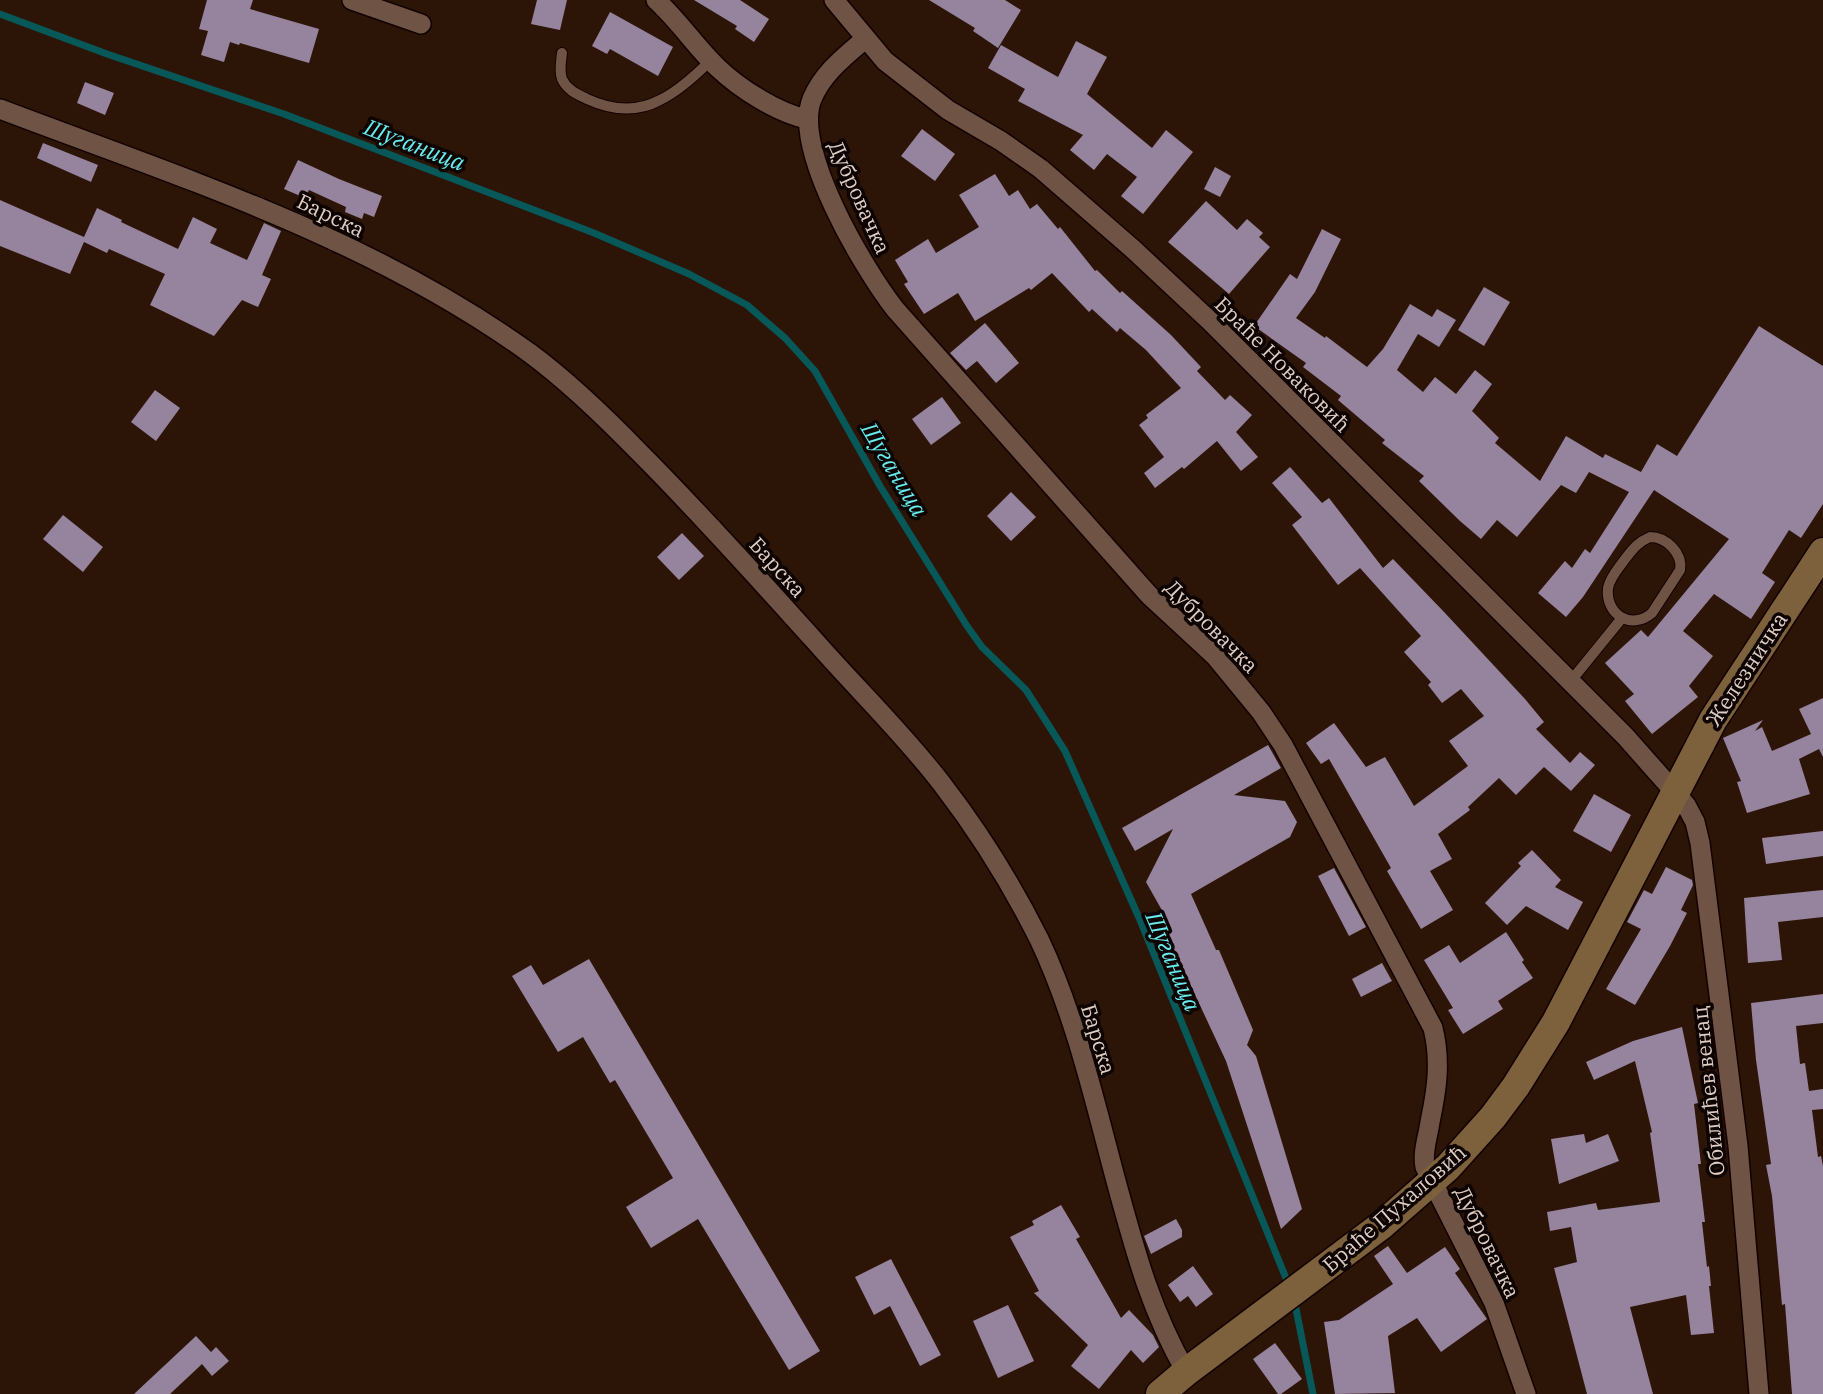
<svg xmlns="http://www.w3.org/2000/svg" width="1823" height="1394" font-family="'IBM Plex Serif',serif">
	<rect width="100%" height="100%" fill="#2c1507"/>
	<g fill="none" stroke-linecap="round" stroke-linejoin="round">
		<g stroke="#075859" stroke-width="7">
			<path d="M 0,14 L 107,54 L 284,114 L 594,233 L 689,274 L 747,305 L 785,338 L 815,371 L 880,486 L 967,626 L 982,647 L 1026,690 L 1065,751 L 1140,920 L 1290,1288"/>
			<path d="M 1294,1299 L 1313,1394"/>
		</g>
	</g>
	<g fill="#96839d">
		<path d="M 207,0 L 253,0 L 250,9 L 319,29 L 309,63 L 240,43 L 239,45 L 230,42 L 224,62 L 201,55 L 208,31 L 199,29 Z"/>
		<path d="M 537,0 L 567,0 L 560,30 L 531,24 Z"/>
		<path d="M 694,0 L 740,0 L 769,19 L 754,42 L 735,29 L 737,26 Z"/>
		<path d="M 929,0 L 1005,0 L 1021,10 L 998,48 L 973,31 L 975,28 Z"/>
		<path d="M 610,12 L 673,47 L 658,76 L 610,49 L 607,54 L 592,46 Z"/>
		<path d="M 1076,41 L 1107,57 L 1087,94 L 1152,148 L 1166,130 L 1193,152 L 1143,214 L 1121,196 L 1137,177 L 1107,154 L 1094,170 L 1070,150 L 1083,135 L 1018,101 L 1025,89 L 988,68 L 1001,45 L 1058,77 Z"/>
		<path d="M 85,82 L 114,93 L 105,115 L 77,103 Z"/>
		<path d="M 922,129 L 955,154 L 935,181 L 901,156 Z"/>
		<path d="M 43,143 L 98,165 L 91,182 L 37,158 Z"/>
		<path d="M 298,160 L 339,179 L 382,196 L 374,217 L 364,213 L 362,219 L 345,212 L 346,207 L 309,190 L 305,198 L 284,189 Z"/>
		<path d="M 1215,167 L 1231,176 L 1220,197 L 1204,189 Z"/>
		<path d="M 995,174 L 1009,196 L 1018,190 L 1030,209 L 1037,204 L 1058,229 L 1060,227 L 1095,271 L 1097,270 L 1120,293 L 1122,291 L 1171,335 L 1201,367 L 1197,371 L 1225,400 L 1230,395 L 1252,415 L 1236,432 L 1258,457 L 1241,471 L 1217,441 L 1184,469 L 1182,467 L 1155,488 L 1144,473 L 1164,457 L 1139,425 L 1148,418 L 1146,415 L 1181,388 L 1146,350 L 1120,328 L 1117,332 L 1092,309 L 1089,312 L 1052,273 L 1031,290 L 1029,288 L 975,321 L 958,293 L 924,314 L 904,284 L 908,282 L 895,260 L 928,239 L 936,253 L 979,227 L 959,195 Z"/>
		<path d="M 0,200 L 84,237 L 97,208 L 122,220 L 121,222 L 178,249 L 193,217 L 217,229 L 210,243 L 247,260 L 264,223 L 281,231 L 262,275 L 271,279 L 258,307 L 242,300 L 214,336 L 150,305 L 165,274 L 109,249 L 107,253 L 84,242 L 70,274 L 0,246 Z"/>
		<path d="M 1206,201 L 1237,230 L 1247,219 L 1263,233 L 1259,237 L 1270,247 L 1229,294 L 1168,242 Z"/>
		<path d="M 1322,229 L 1341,239 L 1315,292 L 1296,318 L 1325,338 L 1326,336 L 1367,367 L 1383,349 L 1410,304 L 1432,317 L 1437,309 L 1456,320 L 1439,347 L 1418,334 L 1397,370 L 1423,392 L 1435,377 L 1456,394 L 1475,370 L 1492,384 L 1472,411 L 1499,438 L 1495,443 L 1540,481 L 1566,436 L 1603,458 L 1605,454 L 1641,472 L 1657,444 L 1677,456 L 1759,326 L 1823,366 L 1823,504 L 1801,538 L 1789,530 L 1762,573 L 1775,582 L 1751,619 L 1714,594 L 1683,631 L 1713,656 L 1689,686 L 1698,697 L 1652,734 L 1625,701 L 1634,694 L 1605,663 L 1641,630 L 1648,637 L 1729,539 L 1654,490 L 1583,597 L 1566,617 L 1538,593 L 1565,561 L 1572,568 L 1585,549 L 1590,553 L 1629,492 L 1589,472 L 1576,493 L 1561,485 L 1517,537 L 1497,520 L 1481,539 L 1460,521 L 1419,481 L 1424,476 L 1382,443 L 1385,440 L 1338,400 L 1341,396 L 1303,367 L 1306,363 L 1254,326 L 1290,274 L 1297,279 Z"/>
		<path d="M 1484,287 L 1510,302 L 1484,346 L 1458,330 Z"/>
		<path d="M 985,323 L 1019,363 L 996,383 L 977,361 L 966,370 L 950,353 Z"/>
		<path d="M 155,390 L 180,408 L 156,441 L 131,422 Z"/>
		<path d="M 942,397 L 961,423 L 931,445 L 912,419 Z"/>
		<path d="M 1290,467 L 1322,503 L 1329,498 L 1383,568 L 1393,559 L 1445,613 L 1525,699 L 1544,722 L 1536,729 L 1570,763 L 1580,752 L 1595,765 L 1571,791 L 1544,767 L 1516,795 L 1499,778 L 1468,807 L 1470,810 L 1438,834 L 1452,859 L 1430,871 L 1453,910 L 1421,929 L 1387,871 L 1391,868 L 1329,759 L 1321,764 L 1306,743 L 1334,723 L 1366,767 L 1385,757 L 1414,806 L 1468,766 L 1449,741 L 1484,716 L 1461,689 L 1442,703 L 1428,685 L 1431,682 L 1404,652 L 1421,636 L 1360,568 L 1338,585 L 1292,525 L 1302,517 L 1272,483 Z"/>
		<path d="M 1011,492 L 1036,517 L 1011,541 L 987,516 Z"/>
		<path d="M 63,515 L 103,547 L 83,572 L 43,539 Z"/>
		<path d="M 682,533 L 704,556 L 679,580 L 657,557 Z"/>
		<path d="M 1823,698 L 1823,757 L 1819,749 L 1799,759 L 1810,794 L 1747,813 L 1737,782 L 1741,781 L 1723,738 L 1763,720 L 1755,731 L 1762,727 L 1772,751 L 1811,734 L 1799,709 Z"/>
		<path d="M 1268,745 L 1281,768 L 1234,795 L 1285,801 L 1297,822 L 1290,837 L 1191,894 L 1216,950 L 1219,950 L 1253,1030 L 1247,1045 L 1256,1056 L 1302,1209 L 1281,1229 L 1226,1061 L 1162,924 L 1168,921 L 1146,882 L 1173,829 L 1135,851 L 1122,828 Z"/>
		<path d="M 1594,794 L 1631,815 L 1611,852 L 1573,831 Z"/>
		<path d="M 1823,831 L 1823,856 L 1766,864 L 1762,838 Z"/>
		<path d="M 1532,850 L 1561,880 L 1555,887 L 1583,902 L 1568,930 L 1526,906 L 1507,925 L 1485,903 L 1521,866 L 1518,863 Z"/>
		<path d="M 1666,867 L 1692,880 L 1693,885 L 1681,910 L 1687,913 L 1670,946 L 1635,1005 L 1606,989 L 1641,929 L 1627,922 L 1644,890 L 1652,894 Z"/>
		<path d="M 1334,868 L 1366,927 L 1349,936 L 1318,876 Z"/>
		<path d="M 1823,890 L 1823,917 L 1778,922 L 1782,960 L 1748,963 L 1744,898 Z"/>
		<path d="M 1506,932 L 1524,960 L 1522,962 L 1533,978 L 1498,1001 L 1503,1009 L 1463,1034 L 1448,1010 L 1453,1008 L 1424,960 L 1449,945 L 1460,963 Z"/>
		<path d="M 589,959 L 820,1351 L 789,1370 L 698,1219 L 651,1248 L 626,1207 L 673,1178 L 615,1080 L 610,1083 L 583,1037 L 558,1052 L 512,976 L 531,965 L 543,985 Z"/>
		<path d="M 1382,963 L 1392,981 L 1361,997 L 1352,979 Z"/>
		<path d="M 1823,994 L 1823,1023 L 1796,1026 L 1800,1064 L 1805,1063 L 1809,1091 L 1823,1089 L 1823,1109 L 1812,1110 L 1818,1157 L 1821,1156 L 1823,1166 L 1823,1394 L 1792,1394 L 1785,1304 L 1782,1305 L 1772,1196 L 1766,1165 L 1771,1164 L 1756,1060 L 1751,1003 Z"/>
		<path d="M 1682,1027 L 1698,1103 L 1694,1104 L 1701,1164 L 1698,1164 L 1705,1222 L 1702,1222 L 1707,1267 L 1709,1266 L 1711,1286 L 1709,1286 L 1714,1333 L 1691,1335 L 1686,1295 L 1630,1307 L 1653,1394 L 1587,1394 L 1554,1268 L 1577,1262 L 1571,1227 L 1550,1231 L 1547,1212 L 1596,1203 L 1598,1210 L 1660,1202 L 1650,1133 L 1652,1132 L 1635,1061 L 1594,1080 L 1586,1062 L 1633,1041 Z"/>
		<path d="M 1584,1134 L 1586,1143 L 1608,1134 L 1619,1161 L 1559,1184 L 1551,1139 Z"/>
		<path d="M 1061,1205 L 1080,1237 L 1076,1239 L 1121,1318 L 1129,1310 L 1153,1335 L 1159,1347 L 1143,1363 L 1131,1350 L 1099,1389 L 1071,1366 L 1088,1345 L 1034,1293 L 1039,1291 L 1010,1237 L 1034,1225 L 1032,1221 Z"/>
		<path d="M 1176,1219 L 1182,1230 L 1182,1237 L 1151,1254 L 1144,1236 Z"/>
		<path d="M 1388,1246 L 1407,1273 L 1445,1247 L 1460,1269 L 1455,1273 L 1487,1319 L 1441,1352 L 1417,1318 L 1388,1336 L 1395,1393 L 1335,1394 L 1324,1322 L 1339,1320 L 1393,1284 L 1374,1256 Z"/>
		<path d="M 891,1259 L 941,1355 L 920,1366 L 890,1306 L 874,1315 L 855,1277 Z"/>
		<path d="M 1193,1266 L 1213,1294 L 1196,1307 L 1188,1296 L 1180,1302 L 1168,1285 Z"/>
		<path d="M 1008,1305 L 1034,1361 L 998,1378 L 973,1321 Z"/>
		<path d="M 196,1336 L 211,1352 L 216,1347 L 229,1361 L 212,1376 L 202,1364 L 170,1394 L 134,1394 Z"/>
		<path d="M 1275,1343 L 1302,1379 L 1281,1394 L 1278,1394 L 1253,1359 Z"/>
	</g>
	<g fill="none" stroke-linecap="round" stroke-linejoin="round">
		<g stroke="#130200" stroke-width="12">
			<g id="service">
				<path d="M 562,53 C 561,62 559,71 562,79 C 567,90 577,94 587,99 C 611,110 636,113 660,100 C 679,91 696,75 711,60"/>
				<path d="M 1650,537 C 1667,537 1683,554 1680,570 L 1652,613 C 1631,631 1605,614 1608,588 C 1610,577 1619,568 1625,559 C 1633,549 1638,542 1650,537 Z"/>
				<path d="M 1570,682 L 1622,618"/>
			</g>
		</g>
		<g stroke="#130200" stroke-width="22">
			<g id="minor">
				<path d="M 352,0 L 421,24"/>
				<path d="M 656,0 C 679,21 696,47 718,68 C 740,89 778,113 807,119"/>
				<path d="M 834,0 L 885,61 L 948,110 L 1001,141 L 1041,169 L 1134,250 L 1211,322 L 1625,736 L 1686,805 L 1695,822 L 1700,843 L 1738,1146 L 1759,1394"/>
				<path d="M 865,39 C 844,57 823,73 812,99 C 792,149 864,269 895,309 L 1149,595 L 1215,656 L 1261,712 L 1283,745 L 1433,1028 C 1441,1061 1437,1089 1430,1122 C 1428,1137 1422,1152 1425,1167 L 1494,1303 L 1526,1394"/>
				<path d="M 0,109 C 182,178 371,238 531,354 C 570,383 605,417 639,452 C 700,513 757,577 814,640 C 856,688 903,733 942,784 C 979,832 1012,885 1039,939 C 1077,1019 1096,1108 1119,1192 C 1137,1258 1152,1312 1186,1372"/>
			</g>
		</g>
		<g stroke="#130200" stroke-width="31">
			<path id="secondary" d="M 1160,1394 L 1186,1372 L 1382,1225 L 1448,1167 L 1493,1117 L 1516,1086 L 1556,1022 L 1713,720 L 1823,552"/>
		</g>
		<use href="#service" stroke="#6f5344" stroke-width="10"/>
		<use href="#minor" stroke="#6f5344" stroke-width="19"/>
		<use href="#secondary" stroke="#7d603c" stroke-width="28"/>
	</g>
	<g text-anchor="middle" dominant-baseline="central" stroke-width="7" stroke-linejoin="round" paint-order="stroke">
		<g font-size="21" fill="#dfcec5" stroke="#0d0402">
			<text transform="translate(860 197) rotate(66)">Дубровачка</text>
			<text transform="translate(331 215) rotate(26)">Барска</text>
			<text transform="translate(1283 364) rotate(45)">Браће Новаковић</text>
			<text transform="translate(778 567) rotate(48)">Барска</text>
			<text transform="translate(1212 626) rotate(45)">Дубровачка</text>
			<text transform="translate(1746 669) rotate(-57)">Железничка</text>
			<text transform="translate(1099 1039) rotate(73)">Барска</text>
			<text transform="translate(1708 1091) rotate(-96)">Обилићев венац</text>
			<text transform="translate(1394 1208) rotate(-41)">Браће Пухаловић</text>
			<text transform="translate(1488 1242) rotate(64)">Дубровачка</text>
		</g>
		<g font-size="23" font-style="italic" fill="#67ecef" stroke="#0d0402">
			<text transform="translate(415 144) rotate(21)">Шуганица</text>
			<text transform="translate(895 469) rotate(59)">Шуганица</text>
			<text transform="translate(1174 961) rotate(67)">Шуганица</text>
		</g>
	</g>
</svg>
